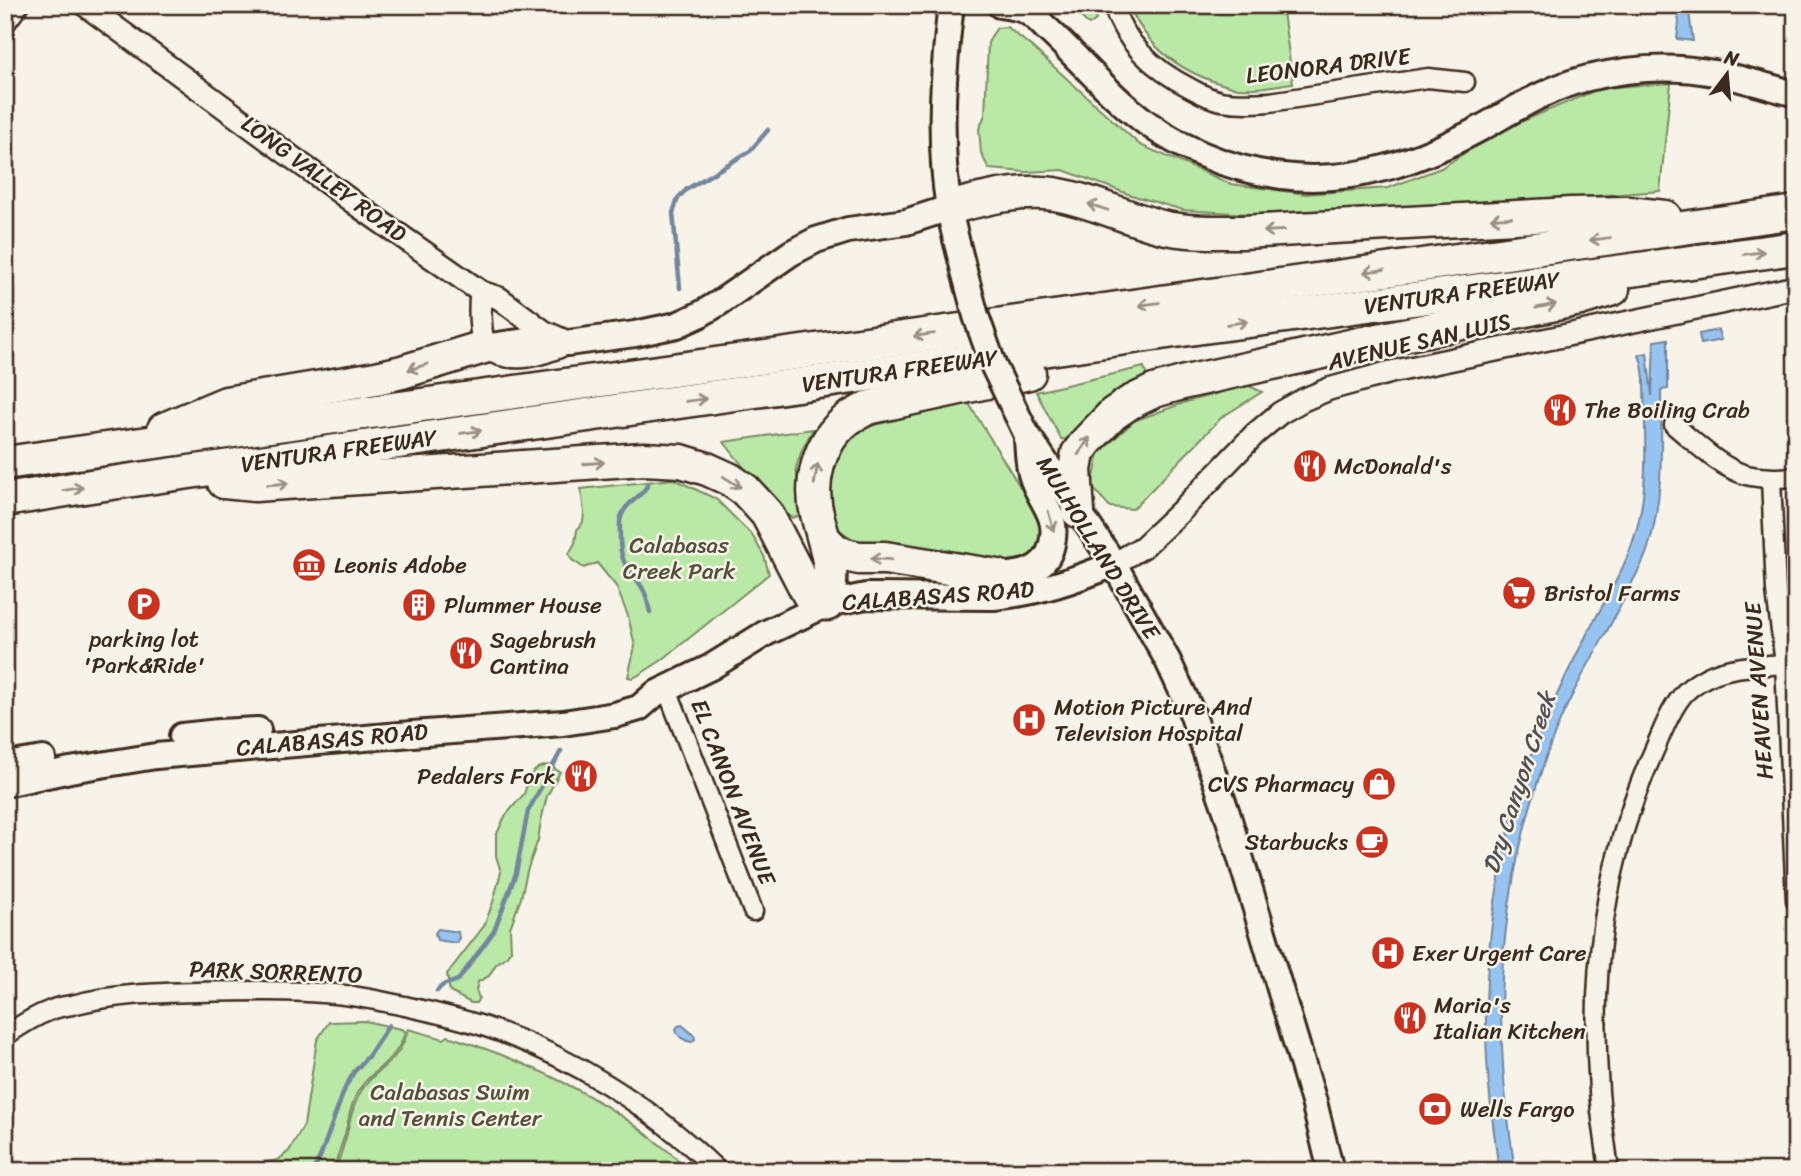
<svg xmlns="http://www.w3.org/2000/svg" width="1801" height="1176" font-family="Sriracha,sans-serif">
	<rect width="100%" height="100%" fill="#f7f3e8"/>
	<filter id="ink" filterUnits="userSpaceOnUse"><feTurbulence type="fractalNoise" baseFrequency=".0143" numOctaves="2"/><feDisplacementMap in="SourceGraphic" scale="14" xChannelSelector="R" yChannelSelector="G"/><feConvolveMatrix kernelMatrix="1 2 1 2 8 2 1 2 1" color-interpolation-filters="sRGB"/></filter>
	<g filter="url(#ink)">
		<g fill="#bae9a7" stroke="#7a8a62" stroke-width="2">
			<path d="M 1069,5 L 1093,5 L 1096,20 L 1089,25 Z"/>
			<path d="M 1129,5 L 1282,5 L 1293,83 C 1274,85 1251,91 1232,87 C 1185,75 1148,51 1129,5 Z"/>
			<path d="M 1007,27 L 1032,47 L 1140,145 L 1231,184 L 1306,194 L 1388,188 L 1441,168 L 1499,131 L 1601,88 L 1671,83 L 1660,191 L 1370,213 L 1250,214 L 1183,210 L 1131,195 L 1063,170 L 1026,172 L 989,169 L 981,153 L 979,129 L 985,115 L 988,43 L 992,35 L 997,28 Z"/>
			<path d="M 1144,367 L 1149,384 L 1070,440 L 1061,439 L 1036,392 Z"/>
			<path d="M 1247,385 L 1262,392 L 1222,417 L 1133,509 L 1110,507 L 1092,487 L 1099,453 L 1134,421 L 1186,402 Z"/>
			<path d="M 968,402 L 1041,521 L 1046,543 L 1021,568 L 863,546 L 835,527 L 828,469 L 851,431 Z"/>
			<path d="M 813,429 L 802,450 L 796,468 L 802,515 L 792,518 L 767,497 L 724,442 Z"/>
			<path d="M 674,479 L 716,499 L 752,535 L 764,556 L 769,574 L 662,660 L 639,675 L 633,678 L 628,677 L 635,646 L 628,616 L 616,586 L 597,563 L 584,568 L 572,560 L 569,554 L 575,543 L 577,530 L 583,522 L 584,513 L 581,489 Z"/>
			<path d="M 548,765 L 560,772 L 547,796 L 541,821 L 538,840 L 527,871 L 521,898 L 510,928 L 511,950 L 506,957 L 496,964 L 489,976 L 478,982 L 476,990 L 479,998 L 476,1003 L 471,1003 L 450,992 L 447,974 L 484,926 L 493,902 L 501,872 L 496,856 L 496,836 L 505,816 L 524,794 L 530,775 L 538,768 Z"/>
			<path d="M 365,1021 L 401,1029 L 405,1031 C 399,1061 372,1068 358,1091 C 350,1105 349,1119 345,1134 C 341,1146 337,1158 333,1171 L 240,1171 L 255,1164 L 278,1160 L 289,1151 L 304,1125 L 317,1040 L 329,1022 Z"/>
			<path d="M 408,1029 L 444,1039 L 448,1036 C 523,1060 598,1093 659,1144 C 669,1152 680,1159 685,1171 L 335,1171 C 340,1157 345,1143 348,1129 C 351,1116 353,1105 360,1093 C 376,1065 399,1066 408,1029 Z"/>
		</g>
		<g fill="#96c3f0" stroke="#72869c" stroke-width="2">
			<path d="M 1676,5 L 1688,5 L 1693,41 L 1677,39 L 1679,22 Z"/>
			<path d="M 1718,330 L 1721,340 L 1701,344 L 1699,334 Z"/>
			<path d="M 1668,339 L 1668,389 L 1661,390 C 1661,442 1664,498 1648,548 C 1644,563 1634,577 1628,591 C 1603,642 1571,689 1551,743 C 1513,846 1495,955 1503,1065 C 1505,1101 1510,1136 1515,1171 L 1499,1171 C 1494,1134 1489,1097 1487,1060 C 1483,987 1490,915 1506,844 C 1509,830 1511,816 1515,802 C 1532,745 1558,690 1586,636 C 1602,605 1622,575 1633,541 C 1651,490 1644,431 1644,378 L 1642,364 L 1639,355 L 1647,353 L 1652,396 L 1654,341 Z"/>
			<path d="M 438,929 L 458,932 L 459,938 L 456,943 L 437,940 L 435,933 Z"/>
			<path d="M 682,1025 L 694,1035 L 695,1039 L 692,1042 C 685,1041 677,1037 676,1029 L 678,1026 Z"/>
		</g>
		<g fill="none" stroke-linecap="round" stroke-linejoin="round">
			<g stroke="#72869c" stroke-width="4.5">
				<path d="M 680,288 L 673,213 L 678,198 L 687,189 L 750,151 L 768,130"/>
				<path d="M 648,484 C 642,498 625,502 621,517 C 619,524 620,531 620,538 C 620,569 632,568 644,591 C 647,597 648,605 650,612"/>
				<path d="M 437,991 C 447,979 450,986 459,979 L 494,931 L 516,873 L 528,811 L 561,751"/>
				<path d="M 313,1171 L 320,1157 L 345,1088 L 354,1072 L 369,1055 L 389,1025"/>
			</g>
			<g stroke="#3b2a1e" stroke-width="23">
				<g id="minor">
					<path d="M 1113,5 C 1125,45 1156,71 1192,89 C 1201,94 1211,99 1221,101 C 1238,104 1254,103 1270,102 L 1428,78 L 1465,82"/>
					<path d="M 5,24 L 19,5"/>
					<path d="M 1674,425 C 1696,443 1719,467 1746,475 C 1763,479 1779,478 1796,477"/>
					<path d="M 1771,479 L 1776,591 L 1785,664 L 1796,900"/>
					<path d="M 667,689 L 753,911"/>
					<path d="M 5,1036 C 19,1026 35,1016 51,1010 C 58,1007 65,1006 72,1005 C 113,994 155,993 198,992 C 243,991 290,990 335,994 C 360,996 384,1002 409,1007 C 432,1012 457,1018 480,1025 C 569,1054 651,1106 718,1171"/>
					<path d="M 1609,1171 C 1606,1144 1601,1118 1599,1091 C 1590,973 1604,862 1653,753 C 1661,735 1669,712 1682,696 C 1687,689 1699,681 1707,677 C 1730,665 1760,666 1785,664"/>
				</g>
			</g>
			<g stroke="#3b2a1e" stroke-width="26">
				<g id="tertiary">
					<path d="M 85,5 L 361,208 L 481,292 L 499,298 L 543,331 L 563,340"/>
					<path d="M 481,292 C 479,311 480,329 484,347 C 511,365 540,355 568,343"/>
					<path d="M 1114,564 L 1143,547 L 1180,512 L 1255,434 L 1280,413 L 1303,400 L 1329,389 L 1391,372 L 1796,287"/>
				</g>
			</g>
			<g stroke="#3b2a1e" stroke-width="30">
				<g id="secondary">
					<path d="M 951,5 C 943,72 938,142 949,208 C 953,230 959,250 964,271"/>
					<path d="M 1000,5 C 1007,6 1015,7 1021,9 C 1031,12 1039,21 1046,28 C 1075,54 1099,84 1129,109 C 1172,146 1226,169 1282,176 C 1354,185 1420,161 1483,127 C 1517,108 1550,87 1588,78 C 1629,68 1672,65 1714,73 C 1741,78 1769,87 1796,94"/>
					<path d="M 484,347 L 534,340 L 568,343 L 635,334 L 677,325 L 699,315 L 719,303 L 791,253 L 816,240 L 848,230 L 906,222 L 949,208"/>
					<path d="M 1026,433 L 1114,564 L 1168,661 L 1192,713 L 1227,813 L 1314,1102 L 1331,1171"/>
					<path d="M 980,577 C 1008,575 1045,578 1052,544 C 1054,535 1054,525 1051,517 C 1046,503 1036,491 1032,477 C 1028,466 1028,451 1027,439"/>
					<path d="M 182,736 L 219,732 L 258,730"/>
					<path d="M 5,765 L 43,759"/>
					<path d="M 5,784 L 70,770 L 156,756 L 412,734 L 563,723 L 615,715 L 639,708 L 655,694 L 711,667 L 766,633 L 827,604 L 866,596 L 994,597 C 1037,593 1075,580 1114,564"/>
				</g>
			</g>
			<g stroke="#3b2a1e" stroke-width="37">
				<g id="motorway">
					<path d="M 949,208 C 983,199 1020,189 1054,194 C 1091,200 1126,218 1162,227 C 1187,233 1216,232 1242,232 L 1571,214 L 1627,213 L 1665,217"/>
					<path d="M 164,429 L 226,403 L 376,378 L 402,372 L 484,347"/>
					<path d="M 5,463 L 1097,311 L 1796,212"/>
					<path d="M 224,482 L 255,485 L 644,459 L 681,461 L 707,469 L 729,479 L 745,490 L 767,514 L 809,595 L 827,604 C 835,567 827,553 818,518 C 808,484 818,442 848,419 C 854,415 861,412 867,408 L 1029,373"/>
					<path d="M 5,500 L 91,486 L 1203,327 L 1796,248"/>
					<path d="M 1078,511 L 1075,470 L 1078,453 L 1087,441 L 1113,414 L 1129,403 L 1154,391 L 1186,382 L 1359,344 L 1580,299 L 1613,289"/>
					<path d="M 825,540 L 835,550 L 845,555 L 859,558 L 885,558 L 998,576"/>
				</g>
			</g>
			<use href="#minor" stroke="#f7f3e8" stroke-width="18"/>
			<use href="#tertiary" stroke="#f7f3e8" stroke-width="21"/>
			<use href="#secondary" stroke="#f7f3e8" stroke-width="24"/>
			<use href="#motorway" stroke="#f7f3e8" stroke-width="32"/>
			<g stroke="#3b2a1e" stroke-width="30" stroke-linecap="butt">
				<path id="secondary-bridge" d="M 964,271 L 976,316 L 994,367 L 1026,433"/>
			</g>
			<use href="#secondary-bridge" stroke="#f7f3e8" stroke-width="24"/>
		</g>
		<defs><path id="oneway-shaft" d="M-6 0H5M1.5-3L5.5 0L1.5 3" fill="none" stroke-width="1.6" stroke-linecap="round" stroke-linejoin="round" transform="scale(1.75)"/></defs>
		<g stroke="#998e83">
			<use href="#oneway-shaft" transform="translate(1098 207) rotate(-162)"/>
			<use href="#oneway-shaft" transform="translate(1501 218) rotate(177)"/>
			<use href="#oneway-shaft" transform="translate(1274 231) rotate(177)"/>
			<use href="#oneway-shaft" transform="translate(1600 239) rotate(172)"/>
			<use href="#oneway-shaft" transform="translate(1754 253) rotate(-8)"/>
			<use href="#oneway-shaft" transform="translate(1374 271) rotate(172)"/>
			<use href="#oneway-shaft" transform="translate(1149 304) rotate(172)"/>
			<use href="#oneway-shaft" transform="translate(1546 306) rotate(-12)"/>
			<use href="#oneway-shaft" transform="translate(1237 323) rotate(-8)"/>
			<use href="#oneway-shaft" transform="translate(924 335) rotate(172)"/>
			<use href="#oneway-shaft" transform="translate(418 367) rotate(163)"/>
			<use href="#oneway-shaft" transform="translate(696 400) rotate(-8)"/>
			<use href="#oneway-shaft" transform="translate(471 432) rotate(-8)"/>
			<use href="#oneway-shaft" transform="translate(1084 446) rotate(-56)"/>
			<use href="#oneway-shaft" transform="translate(594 463) rotate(-4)"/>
			<use href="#oneway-shaft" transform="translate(816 474) rotate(-80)"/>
			<use href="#oneway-shaft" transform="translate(732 482) rotate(32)"/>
			<use href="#oneway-shaft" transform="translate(278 484) rotate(-4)"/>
			<use href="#oneway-shaft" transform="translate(73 489) rotate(-9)"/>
			<use href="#oneway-shaft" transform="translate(1051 521) rotate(74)"/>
			<use href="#oneway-shaft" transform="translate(881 559) rotate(-177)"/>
		</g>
	</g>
	<defs>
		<g id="restaurant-disc" transform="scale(1.75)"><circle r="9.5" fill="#c8321e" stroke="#f7f3e8"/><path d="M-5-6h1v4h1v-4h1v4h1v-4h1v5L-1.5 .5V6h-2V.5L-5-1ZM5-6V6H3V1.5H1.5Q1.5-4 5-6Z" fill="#fff"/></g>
		<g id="museum-disc" transform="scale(1.75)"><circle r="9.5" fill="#c8321e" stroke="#f7f3e8"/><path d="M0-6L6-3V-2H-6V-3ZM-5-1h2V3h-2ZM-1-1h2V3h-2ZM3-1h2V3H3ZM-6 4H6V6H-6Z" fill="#fff"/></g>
		<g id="supermarket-disc" transform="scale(1.75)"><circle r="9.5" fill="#c8321e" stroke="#f7f3e8"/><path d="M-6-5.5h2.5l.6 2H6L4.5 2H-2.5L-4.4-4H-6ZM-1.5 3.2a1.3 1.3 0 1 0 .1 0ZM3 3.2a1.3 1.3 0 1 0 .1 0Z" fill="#fff"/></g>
		<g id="parking-disc" transform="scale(1.75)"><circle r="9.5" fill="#c8321e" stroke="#f7f3e8"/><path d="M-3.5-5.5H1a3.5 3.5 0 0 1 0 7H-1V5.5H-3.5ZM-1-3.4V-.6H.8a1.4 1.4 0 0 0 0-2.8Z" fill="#fff"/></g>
		<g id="building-disc" transform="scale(1.75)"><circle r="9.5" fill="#c8321e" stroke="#f7f3e8"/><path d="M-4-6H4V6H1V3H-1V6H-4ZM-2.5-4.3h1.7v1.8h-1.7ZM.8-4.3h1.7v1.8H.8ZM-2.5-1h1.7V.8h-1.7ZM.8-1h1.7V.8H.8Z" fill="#fff"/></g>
		<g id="hospital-disc" transform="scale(1.75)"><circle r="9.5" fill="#c8321e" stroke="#f7f3e8"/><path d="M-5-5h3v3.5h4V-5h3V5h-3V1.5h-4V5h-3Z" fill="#fff"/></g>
		<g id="shop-disc" transform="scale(1.75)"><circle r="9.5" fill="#c8321e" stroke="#f7f3e8"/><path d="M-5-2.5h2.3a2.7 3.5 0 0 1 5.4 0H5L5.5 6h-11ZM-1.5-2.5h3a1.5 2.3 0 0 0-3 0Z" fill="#fff"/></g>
		<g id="cafe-disc" transform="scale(1.75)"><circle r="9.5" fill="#c8321e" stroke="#f7f3e8"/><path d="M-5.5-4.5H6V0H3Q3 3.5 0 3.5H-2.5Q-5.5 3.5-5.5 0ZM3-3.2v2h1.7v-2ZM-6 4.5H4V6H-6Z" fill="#fff"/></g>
		<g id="bank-disc" transform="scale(1.75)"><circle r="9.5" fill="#c8321e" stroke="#f7f3e8"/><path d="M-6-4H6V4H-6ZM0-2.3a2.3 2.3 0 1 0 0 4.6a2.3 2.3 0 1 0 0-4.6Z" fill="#fff"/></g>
	</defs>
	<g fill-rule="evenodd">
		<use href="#restaurant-disc" x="1560" y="410"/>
		<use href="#restaurant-disc" x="1310" y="466"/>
		<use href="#museum-disc" x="309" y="565"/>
		<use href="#supermarket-disc" x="1519" y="593"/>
		<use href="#parking-disc" x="144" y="604"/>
		<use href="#building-disc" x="419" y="605"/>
		<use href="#restaurant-disc" x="466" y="653"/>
		<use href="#hospital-disc" x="1029" y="720"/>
		<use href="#restaurant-disc" x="581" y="776"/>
		<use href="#shop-disc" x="1379" y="784"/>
		<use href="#cafe-disc" x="1372" y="842"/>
		<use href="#hospital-disc" x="1388" y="953"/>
		<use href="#restaurant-disc" x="1410" y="1018"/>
		<use href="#bank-disc" x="1435" y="1109"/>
	</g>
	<g text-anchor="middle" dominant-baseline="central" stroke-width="5" stroke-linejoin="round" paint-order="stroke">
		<g font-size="23" fill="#3b2a1e" stroke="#f7f3e8">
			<text transform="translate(1328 66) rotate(-7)">LEONORA DRIVE</text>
			<text transform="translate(324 179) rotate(36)">LONG VALLEY ROAD</text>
			<text transform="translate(1462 293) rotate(-8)">VENTURA FREEWAY</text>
			<text transform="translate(1419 342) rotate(-13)">AVENUE SAN LUIS</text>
			<text transform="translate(900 371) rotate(-8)">VENTURA FREEWAY</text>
			<text transform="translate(339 451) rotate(-8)">VENTURA FREEWAY</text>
			<text transform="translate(1098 548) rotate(58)">MULHOLLAND DRIVE</text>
			<text transform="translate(938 596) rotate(-4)">CALABASAS ROAD</text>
			<text transform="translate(1759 691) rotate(-94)">HEAVEN AVENUE</text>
			<text transform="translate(332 740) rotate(-5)">CALABASAS ROAD</text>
			<text transform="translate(733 792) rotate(69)">EL CANON AVENUE</text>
			<text transform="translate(276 972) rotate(2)">PARK SORRENTO</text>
		</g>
		<g font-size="23" fill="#3b2a1e" stroke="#f7f3e8" text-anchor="start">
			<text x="1584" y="410">The Boiling Crab</text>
			<text x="1334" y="466">McDonald's</text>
			<text x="334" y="565">Leonis Adobe</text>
			<text x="1544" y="593">Bristol Farms</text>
			<text x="444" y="605">Plummer House</text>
			<text x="144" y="639" text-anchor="middle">parking lot<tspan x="144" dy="26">'Park&amp;Ride'</tspan></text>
			<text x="490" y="640">Sagebrush<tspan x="490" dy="26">Cantina</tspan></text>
			<text x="1054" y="707">Motion Picture And<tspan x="1054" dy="26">Television Hospital</tspan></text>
			<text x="556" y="776" text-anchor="end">Pedalers Fork</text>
			<text x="1354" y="784" text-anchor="end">CVS Pharmacy</text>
			<text x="1348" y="842" text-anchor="end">Starbucks</text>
			<text x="1412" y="953">Exer Urgent Care</text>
			<text x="1434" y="1005">Maria's<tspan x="1434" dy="26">Italian Kitchen</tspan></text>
			<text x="1460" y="1109">Wells Fargo</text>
		</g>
		<g font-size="23" fill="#545039" stroke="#f7f3e8">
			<text x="679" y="545">Calabasas<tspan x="679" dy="26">Creek Park</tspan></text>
			<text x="450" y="1092">Calabasas Swim<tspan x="450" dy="26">and Tennis Center</tspan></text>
		</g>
		<g font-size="24" font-style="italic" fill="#525052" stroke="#f7f3e8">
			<text transform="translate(1519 783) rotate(-72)">Dry Canyon Creek</text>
		</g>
	</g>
	<rect width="1801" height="1176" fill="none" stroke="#f7f3e8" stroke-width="28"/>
	<rect x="14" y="14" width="1773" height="1148" fill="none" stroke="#3b2a1e" stroke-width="2.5" filter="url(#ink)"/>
	<g transform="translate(1727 74) rotate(16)" stroke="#f7f3e8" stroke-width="5" paint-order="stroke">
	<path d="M0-5L12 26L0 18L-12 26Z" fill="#3b2a1e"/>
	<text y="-10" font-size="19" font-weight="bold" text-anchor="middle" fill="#3b2a1e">N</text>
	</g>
</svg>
